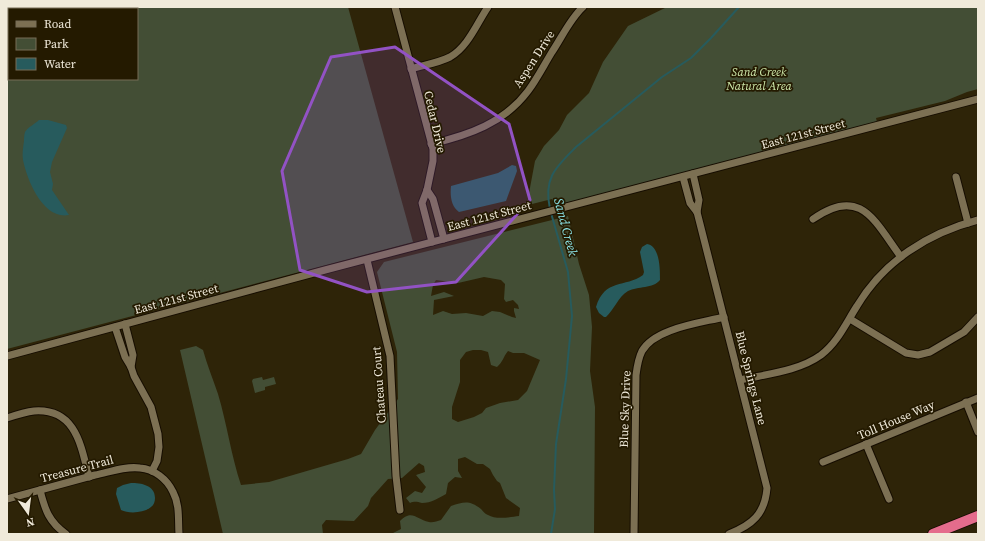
<svg xmlns="http://www.w3.org/2000/svg" width="985" height="541" font-family="'Source Serif 4',serif">
	<rect width="100%" height="100%" fill="#2e2408"/>
	<g fill="#434e35" fill-rule="evenodd">
		<path d="M 7,7 L 348,7 L 413,242 L 7,349 ZM 9,9 L 137,9 L 137,79 L 9,79 Z"/>
		<path d="M 667,7 L 978,7 L 978,89 L 967,92 L 945,101 L 876,118 L 877,122 L 555,207 L 552,199 L 532,204 L 529,193 L 535,161 L 544,146 L 559,130 L 567,115 L 589,93 L 603,62 L 628,26 Z"/>
		<path d="M 568,216 L 579,264 L 589,295 L 592,327 L 590,371 L 595,407 L 594,534 L 391,534 L 401,529 L 400,521 C 412,509 416,519 429,522 C 433,523 437,521 441,520 L 451,506 C 464,502 469,500 481,509 C 483,511 485,514 488,515 C 496,520 510,517 519,516 L 520,508 L 506,498 L 500,483 L 497,481 L 493,475 L 490,469 L 483,464 L 477,464 L 465,457 L 458,459 L 458,471 L 462,478 L 455,477 L 448,483 L 446,494 C 439,498 431,503 422,503 C 417,502 415,501 410,503 L 406,498 L 415,491 L 422,493 L 426,487 L 416,475 L 425,472 L 424,466 L 419,463 L 402,478 L 388,479 L 371,498 L 368,506 L 354,521 L 326,520 L 322,525 L 323,534 L 223,534 L 180,350 L 196,346 L 203,350 C 207,365 213,379 218,394 C 227,424 231,455 241,485 L 269,482 L 348,459 L 361,454 L 375,430 L 398,399 L 397,352 L 377,272 L 384,262 ZM 484,277 L 501,280 L 505,284 L 504,299 L 506,302 L 513,300 L 518,305 L 519,309 L 514,308 L 514,311 L 516,318 L 512,317 L 500,312 L 492,311 L 483,316 L 466,313 L 452,314 L 443,311 L 433,315 L 434,300 L 454,296 L 444,292 L 431,296 L 433,285 L 436,280 L 458,283 ZM 473,350 L 481,350 L 488,352 L 491,365 L 497,367 C 503,362 503,357 508,351 L 513,353 L 524,353 L 540,360 L 527,391 L 518,400 L 500,403 L 486,408 L 482,413 L 474,417 L 458,422 L 452,419 L 452,407 L 460,382 L 460,360 L 466,352 Z"/>
		<path d="M 262,377 L 263,380 L 274,377 L 276,384 L 265,387 L 265,390 L 255,393 L 252,381 L 253,379 Z"/>
	</g>
	<g fill="#275b5d">
		<path d="M 39,120 L 48,120 L 66,125 L 67,128 L 52,162 L 50,172 L 53,184 L 52,190 L 69,215 C 43,220 27,180 23,160 C 22,154 23,148 24,141 C 24,139 24,135 25,132 C 28,127 35,124 39,120 Z"/>
		<path d="M 512,165 L 516,166 L 517,171 L 506,201 L 459,212 C 451,206 450,196 451,186 L 498,173 Z"/>
		<path d="M 647,244 C 660,246 660,269 660,280 C 653,289 638,286 628,291 C 618,297 614,310 606,317 L 604,317 L 599,313 L 596,307 C 605,278 625,288 643,275 L 644,272 L 640,252 L 642,247 Z"/>
		<path d="M 131,483 C 141,483 155,485 155,498 C 155,501 154,505 151,507 C 144,513 129,514 121,510 L 116,494 L 117,488 L 123,485 Z"/>
	</g>
	<g fill="none" stroke-linecap="round" stroke-linejoin="round">
		<g stroke="#275b5d" stroke-width="2">
			<path d="M 550,209 C 543,178 556,167 576,147 L 662,77 L 691,58 L 711,38 L 739,7"/>
			<path d="M 551,213 L 568,272 L 572,316 L 566,379 L 556,444 L 554,490 L 555,509 L 551,534"/>
		</g>
		<g stroke="#160d00" stroke-width="9">
			<g id="minor">
				<path d="M 395,7 L 433,149 L 433,161 L 427,190 L 422,203 L 432,242"/>
				<path d="M 411,69 C 424,65 438,63 450,57 C 468,47 477,23 488,7"/>
				<path d="M 431,144 C 469,135 504,123 528,91 C 537,79 544,65 552,52 C 562,37 570,19 583,7"/>
				<path d="M 693,174 L 699,200 L 697,212"/>
				<path d="M 683,177 L 690,203 L 697,212 L 767,488 C 765,514 752,525 729,534"/>
				<path d="M 956,177 L 968,223"/>
				<path d="M 427,190 L 433,199 L 444,239"/>
				<path d="M 813,219 C 861,185 875,222 901,257"/>
				<path d="M 367,260 L 390,356 L 396,476 L 400,510"/>
				<path d="M 850,319 L 906,353 L 918,355 L 930,352 L 964,332 L 978,317"/>
				<path d="M 125,324 L 133,355 L 131,367"/>
				<path d="M 115,327 L 125,357 L 131,367 L 134,376 L 151,407 L 158,434 L 159,447 L 157,461 L 152,471"/>
				<path d="M 7,356 L 325,270 L 978,99"/>
				<path d="M 740,380 C 767,374 799,371 821,355 C 838,342 846,323 857,306 C 884,261 928,233 978,220"/>
				<path d="M 966,402 L 978,432"/>
				<path d="M 7,418 C 16,415 25,412 34,411 C 76,408 81,446 89,477"/>
				<path d="M 866,444 L 889,499"/>
				<path d="M 823,462 L 978,398"/>
				<path d="M 40,490 C 45,510 49,522 66,534"/>
				<path d="M 7,499 C 37,491 66,483 95,475 C 110,472 125,466 140,468 C 154,469 167,479 173,492 C 180,505 178,520 179,534"/>
				<path d="M 634,534 L 636,375 C 637,367 638,359 642,351 C 655,328 701,323 724,317"/>
			</g>
		</g>
		<g stroke="#160d00" stroke-width="12">
			<path id="highway" d="M 933,534 L 978,516"/>
		</g>
		<use href="#minor" stroke="#7c7053" stroke-width="7"/>
		<use href="#highway" stroke="#e46c8c" stroke-width="10"/>
	</g>
	<path fill="#9252c4" fill-opacity="0.2" stroke="#9252c4" stroke-width="3" stroke-linejoin="round" d="M 395,47 L 509,124 L 530,200 L 456,282 L 367,292 L 300,270 L 282,171 L 331,57 Z"/>
	<g text-anchor="middle" dominant-baseline="central" stroke-width="3.5" stroke-linejoin="round" paint-order="stroke">
		<g font-size="12" fill="#f0eada" stroke="#241a00">
			<text transform="translate(534 59) rotate(-57)">Aspen Drive</text>
			<text transform="translate(435 122) rotate(77)">Cedar Drive</text>
			<text transform="translate(803 134) rotate(-15)">East 121st Street</text>
			<text transform="translate(489 216) rotate(-15)">East 121st Street</text>
			<text transform="translate(176 299) rotate(-15)">East 121st Street</text>
			<text transform="translate(751 378) rotate(76)">Blue Springs Lane</text>
			<text transform="translate(379 385) rotate(-94)">Chateau Court</text>
			<text transform="translate(625 409) rotate(-88)">Blue Sky Drive</text>
			<text transform="translate(896 420) rotate(-23)">Toll House Way</text>
			<text transform="translate(77 469) rotate(-15)">Treasure Trail</text>
		</g>
		<g font-size="12" font-style="italic" fill="#cee9ab" stroke="#241a00">
			<text x="759" y="72">Sand Creek<tspan x="759" dy="14">Natural Area</tspan></text>
		</g>
		<g font-size="13" font-style="italic" fill="#8ce5e8" stroke="#241a00">
			<text transform="translate(566 227) rotate(75)">Sand Creek</text>
		</g>
	</g>
	<rect width="985" height="541" fill="none" stroke="#f0eada" stroke-width="16"/>
	<rect x="8" y="8" width="130" height="72" fill="#241a00" stroke="#766d57"/>
	<rect x="16" y="21" width="20" height="6" fill="#7c7053" stroke="#766d57"/>
	<text x="44" y="28" font-size="12" fill="#f0eada">Road</text>
	<rect x="16" y="38" width="20" height="12" fill="#434e35" stroke="#766d57"/>
	<text x="44" y="48" font-size="12" fill="#f0eada">Park</text>
	<rect x="16" y="58" width="20" height="12" fill="#275b5d" stroke="#766d57"/>
	<text x="44" y="68" font-size="12" fill="#f0eada">Water</text>
	<g transform="translate(28 513) rotate(166)" stroke="#241a00" stroke-width="3" paint-order="stroke">
	<path d="M0-3L7 15L0 10L-7 15Z" fill="#f0eada"/>
	<text y="-6" font-size="11" font-weight="bold" text-anchor="middle" fill="#f0eada">N</text>
	</g>
</svg>
